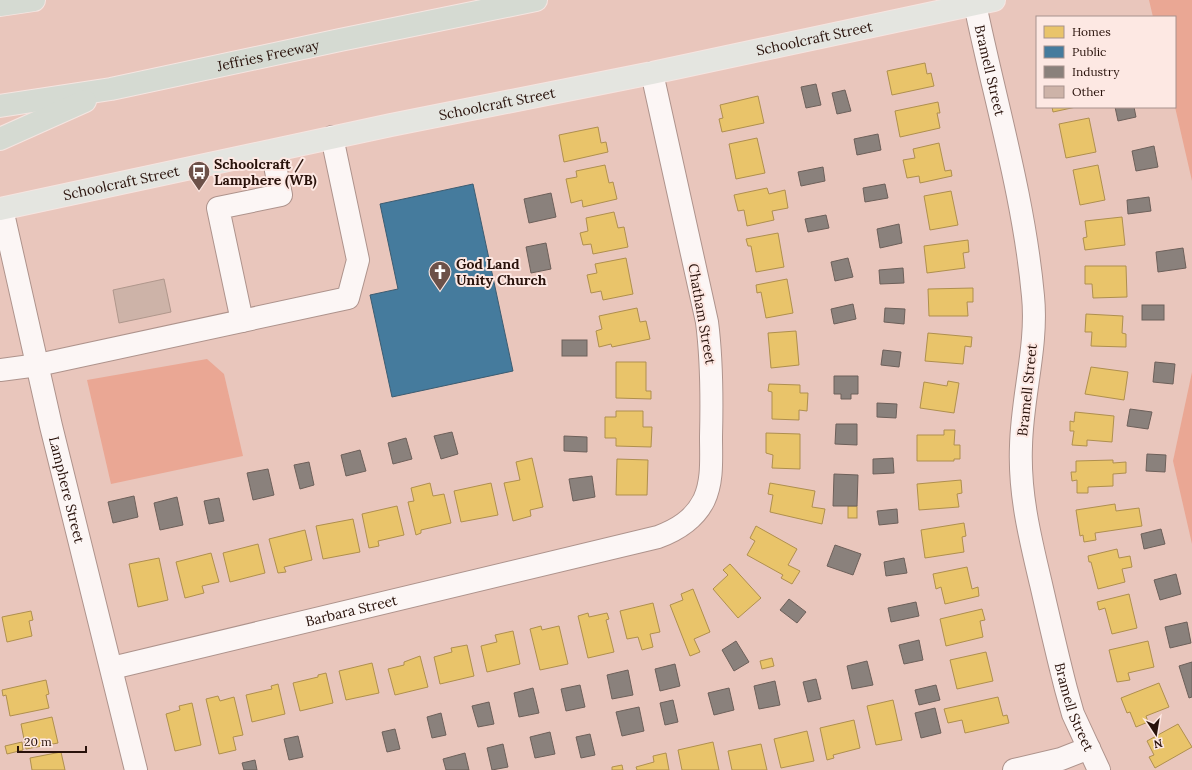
<svg xmlns="http://www.w3.org/2000/svg" width="1192" height="770" font-family="Lora,serif">
	<rect width="100%" height="100%" fill="#e9c6bc"/>
	<g fill="#eaa794">
		<path d="M 1149,0 L 1192,0 L 1192,181 L 1175,107 L 1175,17 L 1153,17 Z"/>
		<path d="M 207,359 L 224,374 L 243,456 L 111,484 L 87,380 Z"/>
		<path d="M 1192,372 L 1192,544 L 1173,461 Z"/>
	</g>
	<g fill="#e9c46a" stroke="#af8f4e">
		<path d="M 925,63 L 927,74 L 931,73 L 934,86 L 892,95 L 887,71 Z"/>
		<path d="M 758,96 L 764,123 L 722,132 L 719,119 L 723,118 L 720,105 Z"/>
		<path d="M 938,102 L 940,113 L 937,113 L 940,128 L 900,137 L 895,111 Z"/>
		<path d="M 1052,107 L 1076,107 L 1053,112 Z"/>
		<path d="M 1089,118 L 1096,152 L 1066,158 L 1059,124 Z"/>
		<path d="M 598,127 L 601,143 L 606,142 L 608,152 L 564,162 L 559,135 Z"/>
		<path d="M 757,138 L 765,173 L 736,179 L 729,144 Z"/>
		<path d="M 939,143 L 945,171 L 951,170 L 952,176 L 920,183 L 919,176 L 907,178 L 903,160 L 915,158 L 913,149 Z"/>
		<path d="M 605,165 L 609,183 L 613,182 L 617,199 L 583,207 L 582,200 L 571,203 L 566,179 L 577,177 L 576,171 Z"/>
		<path d="M 1098,165 L 1105,200 L 1080,205 L 1073,170 Z"/>
		<path d="M 767,188 L 769,194 L 785,190 L 788,208 L 772,211 L 774,220 L 747,226 L 744,210 L 738,211 L 734,195 Z"/>
		<path d="M 951,191 L 958,225 L 930,230 L 924,196 Z"/>
		<path d="M 614,212 L 618,228 L 624,227 L 628,247 L 593,254 L 591,244 L 583,245 L 580,233 L 588,231 L 586,218 Z"/>
		<path d="M 1122,217 L 1125,245 L 1085,250 L 1083,238 L 1087,237 L 1085,221 Z"/>
		<path d="M 778,233 L 784,267 L 756,272 L 751,246 L 748,246 L 746,239 Z"/>
		<path d="M 968,240 L 969,252 L 963,253 L 965,268 L 927,273 L 924,246 Z"/>
		<path d="M 626,258 L 633,294 L 603,300 L 601,291 L 591,293 L 587,275 L 597,273 L 595,264 Z"/>
		<path d="M 1085,266 L 1126,266 L 1127,297 L 1093,298 L 1092,284 L 1085,284 Z"/>
		<path d="M 787,279 L 793,313 L 766,318 L 761,292 L 757,293 L 756,285 Z"/>
		<path d="M 973,288 L 973,302 L 967,302 L 968,316 L 929,316 L 928,289 Z"/>
		<path d="M 637,308 L 640,322 L 646,321 L 650,339 L 612,347 L 611,344 L 599,347 L 596,331 L 602,329 L 599,316 Z"/>
		<path d="M 1086,314 L 1123,316 L 1122,333 L 1126,334 L 1126,347 L 1091,346 L 1092,332 L 1085,332 Z"/>
		<path d="M 796,331 L 799,365 L 771,368 L 768,333 Z"/>
		<path d="M 928,333 L 972,337 L 971,347 L 965,346 L 963,364 L 925,361 Z"/>
		<path d="M 616,362 L 646,362 L 646,391 L 651,391 L 651,399 L 616,398 Z"/>
		<path d="M 1091,367 L 1128,372 L 1124,400 L 1085,394 Z"/>
		<path d="M 948,381 L 959,383 L 954,413 L 920,408 L 924,382 L 947,386 Z"/>
		<path d="M 769,384 L 800,385 L 800,393 L 808,393 L 807,411 L 799,410 L 799,420 L 772,419 L 772,392 L 768,391 Z"/>
		<path d="M 616,411 L 643,411 L 643,427 L 652,427 L 651,447 L 616,446 L 616,438 L 605,438 L 605,417 L 616,417 Z"/>
		<path d="M 1075,412 L 1114,416 L 1112,442 L 1087,440 L 1087,446 L 1072,445 L 1074,431 L 1070,431 L 1070,421 L 1074,422 Z"/>
		<path d="M 944,430 L 955,430 L 954,445 L 960,445 L 960,459 L 954,459 L 954,461 L 917,461 L 917,435 L 944,435 Z"/>
		<path d="M 766,433 L 800,434 L 800,469 L 772,468 L 773,455 L 766,453 Z"/>
		<path d="M 532,458 L 543,507 L 530,510 L 531,516 L 513,521 L 504,483 L 520,480 L 516,462 Z"/>
		<path d="M 617,459 L 648,460 L 647,495 L 616,495 Z"/>
		<path d="M 1113,460 L 1113,463 L 1126,462 L 1126,473 L 1113,474 L 1113,486 L 1088,487 L 1088,493 L 1077,493 L 1077,480 L 1072,481 L 1071,472 L 1076,472 L 1076,461 Z"/>
		<path d="M 961,480 L 962,493 L 957,494 L 959,507 L 919,510 L 917,484 Z"/>
		<path d="M 430,483 L 433,496 L 444,494 L 451,523 L 421,530 L 421,533 L 416,535 L 408,502 L 414,501 L 411,488 Z"/>
		<path d="M 491,483 L 498,515 L 461,522 L 454,491 Z"/>
		<path d="M 770,483 L 815,491 L 812,507 L 825,509 L 822,524 L 770,512 L 773,495 L 768,494 Z"/>
		<path d="M 1115,504 L 1116,511 L 1139,508 L 1142,526 L 1095,533 L 1096,540 L 1084,542 L 1083,535 L 1080,536 L 1076,510 Z"/>
		<path d="M 397,506 L 404,535 L 378,541 L 379,546 L 369,548 L 362,514 Z"/>
		<rect x="848" y="506" width="9" height="12"/>
		<path d="M 353,519 L 360,552 L 323,559 L 316,526 Z"/>
		<path d="M 964,523 L 966,536 L 962,537 L 964,552 L 925,558 L 921,530 Z"/>
		<path d="M 756,526 L 797,549 L 788,565 L 800,571 L 792,584 L 781,578 L 783,575 L 747,555 L 755,541 L 750,538 Z"/>
		<path d="M 305,530 L 312,560 L 284,567 L 286,572 L 278,573 L 269,539 Z"/>
		<path d="M 258,544 L 265,573 L 230,582 L 223,553 Z"/>
		<path d="M 1117,549 L 1119,558 L 1130,556 L 1132,567 L 1122,569 L 1125,582 L 1098,589 L 1091,562 L 1089,562 L 1088,556 Z"/>
		<path d="M 211,553 L 219,582 L 202,586 L 204,593 L 185,598 L 176,562 Z"/>
		<path d="M 159,558 L 168,600 L 138,607 L 129,564 Z"/>
		<path d="M 730,564 L 761,598 L 738,618 L 713,589 L 728,575 L 723,570 Z"/>
		<path d="M 967,567 L 972,589 L 978,587 L 979,596 L 945,604 L 941,587 L 936,589 L 933,574 Z"/>
		<path d="M 693,589 L 710,632 L 694,639 L 700,652 L 690,656 L 670,605 L 683,600 L 681,594 Z"/>
		<path d="M 1129,594 L 1137,628 L 1112,634 L 1105,608 L 1099,610 L 1097,602 Z"/>
		<path d="M 653,603 L 660,632 L 650,634 L 653,647 L 642,650 L 638,637 L 627,639 L 620,611 Z"/>
		<path d="M 982,609 L 985,620 L 980,621 L 983,637 L 946,646 L 940,619 Z"/>
		<path d="M 31,611 L 33,620 L 29,621 L 32,636 L 7,642 L 2,617 Z"/>
		<path d="M 588,613 L 589,617 L 607,613 L 609,619 L 606,620 L 614,652 L 588,658 L 578,616 Z"/>
		<path d="M 541,626 L 542,630 L 559,626 L 568,664 L 540,670 L 530,629 Z"/>
		<path d="M 513,631 L 520,664 L 487,672 L 481,646 L 497,642 L 495,635 Z"/>
		<path d="M 1148,641 L 1154,667 L 1128,673 L 1130,680 L 1117,682 L 1109,650 Z"/>
		<path d="M 467,645 L 474,676 L 440,684 L 434,657 L 452,652 L 451,648 Z"/>
		<path d="M 986,652 L 993,681 L 957,689 L 950,660 Z"/>
		<path d="M 420,656 L 428,687 L 395,695 L 388,669 L 404,665 L 404,662 Z"/>
		<path d="M 772,658 L 774,666 L 762,669 L 760,661 Z"/>
		<path d="M 372,663 L 379,693 L 346,700 L 339,671 Z"/>
		<path d="M 326,673 L 333,703 L 300,711 L 293,683 L 318,677 L 318,675 Z"/>
		<path d="M 46,680 L 49,694 L 46,695 L 49,708 L 10,716 L 6,695 L 3,696 L 2,690 Z"/>
		<path d="M 1159,683 L 1169,707 L 1146,716 L 1148,722 L 1136,727 L 1130,712 L 1127,713 L 1121,698 Z"/>
		<path d="M 278,684 L 285,714 L 252,722 L 246,695 L 272,689 L 271,686 Z"/>
		<path d="M 218,696 L 220,701 L 234,697 L 243,735 L 233,737 L 236,750 L 219,754 L 206,699 Z"/>
		<path d="M 998,697 L 1003,716 L 1007,715 L 1009,723 L 965,733 L 962,720 L 948,723 L 944,709 Z"/>
		<path d="M 893,700 L 902,740 L 876,745 L 867,706 Z"/>
		<path d="M 192,703 L 201,745 L 175,751 L 166,714 L 180,710 L 179,706 Z"/>
		<path d="M 52,717 L 58,743 L 26,749 L 21,724 Z"/>
		<path d="M 854,720 L 860,748 L 833,755 L 834,758 L 827,760 L 820,728 Z"/>
		<path d="M 1178,724 L 1192,747 L 1155,768 L 1149,757 L 1154,755 L 1147,741 Z"/>
		<path d="M 807,731 L 814,761 L 781,768 L 774,739 Z"/>
		<path d="M 22,742 L 23,750 L 7,754 L 5,746 Z"/>
		<path d="M 713,742 L 719,770 L 682,770 L 678,750 Z"/>
		<path d="M 761,744 L 767,770 L 732,770 L 728,751 Z"/>
		<path d="M 61,752 L 65,770 L 32,770 L 30,758 Z"/>
		<path d="M 666,753 L 669,770 L 637,770 L 636,767 L 654,762 L 653,756 Z"/>
		<path d="M 622,765 L 623,770 L 612,770 L 612,767 Z"/>
	</g>
	<path fill="#457b9d" stroke="#3d5c71" d="M 473,184 L 513,371 L 392,397 L 370,295 L 398,289 L 380,204 Z"/>
	<g fill="#8a817c" stroke="#6d605a">
		<path d="M 816,84 L 821,105 L 806,108 L 801,87 Z"/>
		<path d="M 845,90 L 851,111 L 837,114 L 832,93 Z"/>
		<path d="M 1115,107 L 1134,107 L 1136,117 L 1118,121 Z"/>
		<path d="M 878,134 L 881,150 L 857,155 L 854,139 Z"/>
		<path d="M 1154,146 L 1158,167 L 1136,171 L 1132,151 Z"/>
		<path d="M 823,167 L 825,181 L 801,186 L 798,172 Z"/>
		<path d="M 885,184 L 888,198 L 865,202 L 863,188 Z"/>
		<path d="M 551,193 L 556,217 L 529,223 L 524,199 Z"/>
		<path d="M 1149,197 L 1151,211 L 1128,214 L 1127,200 Z"/>
		<path d="M 826,215 L 829,228 L 808,232 L 805,219 Z"/>
		<path d="M 899,224 L 902,243 L 880,248 L 877,229 Z"/>
		<path d="M 546,243 L 551,269 L 531,273 L 526,247 Z"/>
		<path d="M 1183,248 L 1186,268 L 1158,272 L 1156,252 Z"/>
		<path d="M 848,258 L 853,277 L 835,281 L 831,262 Z"/>
		<path d="M 903,268 L 904,283 L 880,284 L 879,270 Z"/>
		<path d="M 853,304 L 856,319 L 834,324 L 831,309 Z"/>
		<rect x="1142" y="305" width="22" height="15"/>
		<path d="M 885,308 L 905,309 L 904,324 L 884,322 Z"/>
		<rect x="562" y="340" width="25" height="16"/>
		<path d="M 883,350 L 901,352 L 899,367 L 881,365 Z"/>
		<path d="M 1155,362 L 1175,364 L 1173,384 L 1153,382 Z"/>
		<path d="M 834,376 L 858,376 L 858,394 L 851,394 L 851,399 L 841,399 L 841,394 L 834,394 Z"/>
		<path d="M 877,403 L 897,404 L 896,418 L 877,417 Z"/>
		<path d="M 1130,409 L 1152,412 L 1148,429 L 1127,426 Z"/>
		<path d="M 836,424 L 857,424 L 857,445 L 835,444 Z"/>
		<path d="M 452,432 L 458,454 L 441,459 L 434,436 Z"/>
		<path d="M 564,436 L 587,437 L 587,452 L 564,451 Z"/>
		<path d="M 406,438 L 412,459 L 393,464 L 388,443 Z"/>
		<path d="M 360,450 L 366,471 L 346,476 L 341,455 Z"/>
		<path d="M 1147,454 L 1166,455 L 1165,472 L 1146,471 Z"/>
		<path d="M 893,458 L 894,473 L 873,474 L 873,459 Z"/>
		<path d="M 309,462 L 314,485 L 300,489 L 294,465 Z"/>
		<path d="M 268,469 L 274,495 L 253,500 L 247,473 Z"/>
		<path d="M 834,474 L 858,475 L 857,506 L 833,506 Z"/>
		<path d="M 592,476 L 595,497 L 573,501 L 569,479 Z"/>
		<path d="M 134,496 L 138,517 L 113,523 L 108,502 Z"/>
		<path d="M 177,497 L 183,525 L 160,530 L 154,503 Z"/>
		<path d="M 219,498 L 224,521 L 209,524 L 204,501 Z"/>
		<path d="M 897,509 L 898,523 L 879,525 L 877,511 Z"/>
		<path d="M 1161,529 L 1165,544 L 1144,549 L 1141,534 Z"/>
		<path d="M 835,545 L 861,554 L 853,575 L 827,566 Z"/>
		<path d="M 904,558 L 907,573 L 886,576 L 884,562 Z"/>
		<path d="M 1176,574 L 1181,594 L 1160,600 L 1154,580 Z"/>
		<path d="M 789,599 L 806,612 L 797,623 L 780,610 Z"/>
		<path d="M 916,602 L 919,616 L 891,622 L 888,608 Z"/>
		<path d="M 1187,622 L 1191,643 L 1170,648 L 1165,627 Z"/>
		<path d="M 919,640 L 923,660 L 904,664 L 899,645 Z"/>
		<path d="M 736,641 L 749,662 L 734,671 L 722,650 Z"/>
		<path d="M 867,661 L 873,685 L 852,689 L 847,666 Z"/>
		<path d="M 1192,662 L 1192,697 L 1189,698 L 1179,666 Z"/>
		<path d="M 675,664 L 680,686 L 660,691 L 655,669 Z"/>
		<path d="M 628,670 L 633,695 L 612,699 L 607,675 Z"/>
		<path d="M 816,679 L 821,699 L 808,702 L 803,682 Z"/>
		<path d="M 775,681 L 780,705 L 759,709 L 754,686 Z"/>
		<path d="M 580,685 L 585,707 L 566,711 L 561,689 Z"/>
		<path d="M 936,685 L 940,700 L 919,705 L 915,690 Z"/>
		<path d="M 533,688 L 539,713 L 519,717 L 514,693 Z"/>
		<path d="M 729,688 L 734,710 L 714,715 L 708,693 Z"/>
		<path d="M 673,700 L 678,722 L 665,725 L 660,703 Z"/>
		<path d="M 489,702 L 494,724 L 478,727 L 472,706 Z"/>
		<path d="M 639,707 L 644,731 L 622,736 L 616,712 Z"/>
		<path d="M 935,708 L 941,733 L 921,738 L 915,713 Z"/>
		<path d="M 441,713 L 446,735 L 432,738 L 427,717 Z"/>
		<path d="M 395,729 L 400,749 L 387,752 L 382,732 Z"/>
		<path d="M 550,732 L 555,754 L 535,758 L 530,737 Z"/>
		<path d="M 590,734 L 595,755 L 581,758 L 576,737 Z"/>
		<path d="M 298,736 L 303,757 L 289,760 L 284,739 Z"/>
		<path d="M 503,744 L 508,767 L 492,770 L 487,748 Z"/>
		<path d="M 465,753 L 469,770 L 446,770 L 443,759 Z"/>
		<path d="M 255,760 L 257,770 L 244,770 L 242,763 Z"/>
	</g>
	<path fill="#cdb3a8" stroke="#b0978c" d="M 164,279 L 171,312 L 119,323 L 113,290 Z"/>
	<g fill="none" stroke-linecap="round" stroke-linejoin="round">
		<g stroke="#ae938c" stroke-width="24">
			<g id="minor">
				<path id="s1" d="M 975,4 C 995,101 1024,197 1033,296 C 1038,345 1022,396 1021,446 C 1019,493 1030,538 1041,584 C 1049,619 1057,654 1066,689 L 1073,714 L 1099,770"/>
				<path id="s2" d="M 2,209 L 51,426 L 136,770"/>
				<path d="M 242,321 L 218,208 L 281,195 L 272,151"/>
				<path d="M 0,370 L 38,365 L 348,298 L 358,260 L 332,137"/>
				<path id="s3" d="M 112,668 L 658,537 C 677,530 694,520 704,500 C 713,481 711,458 711,437 C 712,398 712,361 707,322 L 652,73"/>
				<path d="M 1014,770 L 1061,759 L 1089,748"/>
			</g>
		</g>
		<g stroke="#f5e5e1" stroke-width="24">
			<g id="major">
				<path id="s4" d="M 0,209 L 391,125 L 652,73 L 994,0"/>
			</g>
		</g>
		<g stroke="#f5e5e1" stroke-width="24">
			<g id="highway">
				<path d="M 0,5 L 34,0"/>
				<path id="s5" d="M 0,106 L 111,89 L 340,40 L 536,0"/>
				<path d="M 0,139 L 85,101"/>
			</g>
		</g>
		<use href="#minor" stroke="#fcf6f5" stroke-width="22"/>
		<use href="#major" stroke="#e4e5e0" stroke-width="22"/>
		<use href="#highway" stroke="#d5dad2" stroke-width="22"/>
	</g>
	<defs>
		<g id="bus-pin" transform="scale(1.15)"><path d="M0 17L-7.5 6A9.5 9.5 0 1 1 7.5 6Z" fill="#6c5149" stroke="#fde8e3"/><path d="M-5-6H5V4H4V6H2V4H-2V6H-4V4H-5ZM-3.5-4V0h7V-4ZM-3.5 1.2v1.5H-2V1.2ZM2 1.2v1.5H3.5V1.2Z" fill="#fff"/></g>
		<g id="church-pin" transform="scale(1.15)"><path d="M0 17L-7.5 6A9.5 9.5 0 1 1 7.5 6Z" fill="#6c5149" stroke="#fde8e3"/><path d="M-1.2-6h2.4v3.5h3.3v2.4h-3.3V6h-2.4V-.1h-3.3v-2.4h3.3Z" fill="#fff"/></g>
	</defs>
	<g fill-rule="evenodd">
		<use href="#bus-pin" x="199" y="172"/>
		<use href="#church-pin" x="440" y="272"/>
	</g>
	<g text-anchor="middle" dominant-baseline="central" stroke-width="4" stroke-linejoin="round" paint-order="stroke">
		<g font-size="14" fill="#29120b" stroke="#fde8e3">
			<text stroke="none"><textPath href="#s4" startOffset="832">Schoolcraft Street</textPath></text>
			<text stroke="none"><textPath href="#s5" startOffset="273">Jeffries Freeway</textPath></text>
			<text stroke="none"><textPath href="#s1" startOffset="68">Bramell Street</textPath></text>
			<text stroke="none"><textPath href="#s4" startOffset="508">Schoolcraft Street</textPath></text>
			<text stroke="none"><textPath href="#s4" startOffset="124">Schoolcraft Street</textPath></text>
			<text transform="translate(702 314) rotate(80)">Chatham Street</text>
			<text transform="translate(1027 390) rotate(-84)">Bramell Street</text>
			<text stroke="none"><textPath href="#s2" startOffset="288">Lamphere Street</textPath></text>
			<text stroke="none"><textPath href="#s3" startOffset="246">Barbara Street</textPath></text>
			<text stroke="none"><textPath href="#s1" startOffset="716">Bramell Street</textPath></text>
		</g>
		<g font-size="14" font-weight="bold" fill="#29120b" stroke="#fde8e3" text-anchor="start">
			<text x="214" y="164">Schoolcraft /<tspan x="214" dy="16">Lamphere (WB)</tspan></text>
			<text x="456" y="264">God Land<tspan x="456" dy="16">Unity Church</tspan></text>
		</g>
	</g>
	<rect x="1036" y="16" width="140" height="92" fill="#fde8e3" stroke="#a8928d"/>
	<rect x="1044" y="26" width="20" height="12" fill="#e9c46a" stroke="#a8928d"/>
	<text x="1072" y="36" font-size="12" fill="#29120b">Homes</text>
	<rect x="1044" y="46" width="20" height="12" fill="#457b9d" stroke="#a8928d"/>
	<text x="1072" y="56" font-size="12" fill="#29120b">Public</text>
	<rect x="1044" y="66" width="20" height="12" fill="#8a817c" stroke="#a8928d"/>
	<text x="1072" y="76" font-size="12" fill="#29120b">Industry</text>
	<rect x="1044" y="86" width="20" height="12" fill="#cdb3a8" stroke="#a8928d"/>
	<text x="1072" y="96" font-size="12" fill="#29120b">Other</text>
	<g transform="translate(1156 734) rotate(168)" stroke="#fde8e3" stroke-width="3" paint-order="stroke">
	<path d="M0-3L7 15L0 10L-7 15Z" fill="#29120b"/>
	<text y="-6" font-size="11" font-weight="bold" text-anchor="middle" fill="#29120b">N</text>
	</g>
	<path d="M18 746v6h68v-6" fill="none" stroke="#29120b" stroke-width="2"/>
	<text x="24" y="746" font-size="12" fill="#29120b" stroke="#fde8e3" stroke-width="3" paint-order="stroke">20 m</text>
</svg>
